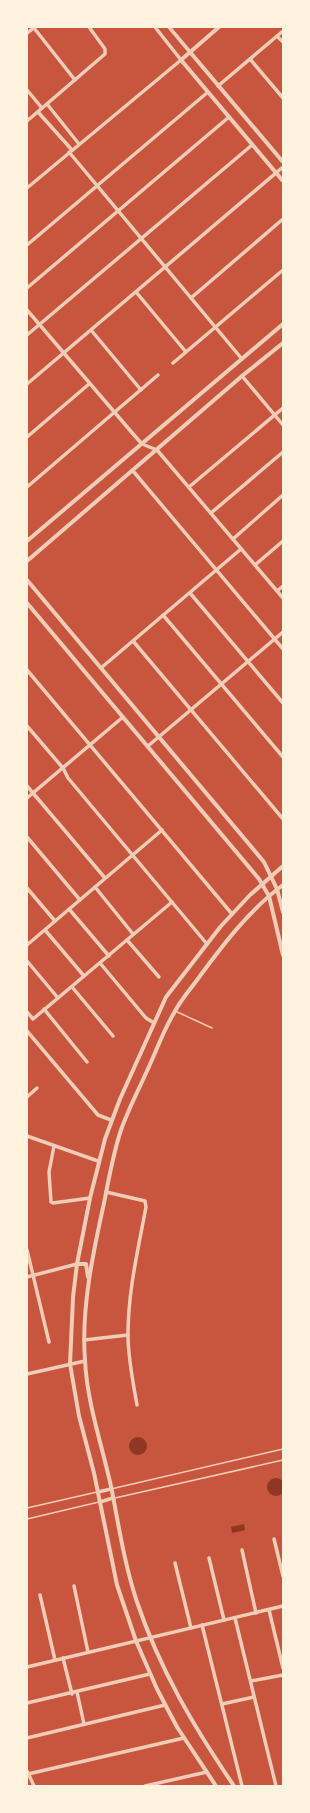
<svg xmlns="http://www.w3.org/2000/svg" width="310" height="1813" font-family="'Public Sans',sans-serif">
	<rect width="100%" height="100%" fill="#c8553d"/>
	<g fill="#8f3625">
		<circle cx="138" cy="1446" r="9"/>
		<circle cx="276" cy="1487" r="9"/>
		<path d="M 244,1524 L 245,1530 L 232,1533 L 231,1527 Z"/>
	</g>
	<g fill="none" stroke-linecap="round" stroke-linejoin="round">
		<g stroke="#f1ccb7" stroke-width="1.5">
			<path d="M 175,1011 L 212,1028"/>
			<path d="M 111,1489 L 283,1449"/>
			<path d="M 115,1498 L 283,1460"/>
			<path d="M 27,1508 L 97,1492"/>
			<path d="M 27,1519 L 99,1502"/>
		</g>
		<g stroke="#f1ccb7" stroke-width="3.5">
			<path d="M 169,27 L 190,52"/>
			<path d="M 34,28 L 75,80"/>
			<path d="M 27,33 L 35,27"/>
			<path d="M 277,36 L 283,42"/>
			<path d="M 250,59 L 283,98"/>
			<path d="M 218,86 L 283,31"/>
			<path d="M 27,90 L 42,108"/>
			<path d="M 47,104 L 79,144"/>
			<path d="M 38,112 L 72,150"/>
			<path d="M 27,121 L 105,54 L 105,49 L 89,27"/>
			<path d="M 69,152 L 242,359"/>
			<path d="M 27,188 L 181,60 L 155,27"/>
			<path d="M 27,245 L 208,92"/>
			<path d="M 27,288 L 229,117"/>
			<path d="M 136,292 L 186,352"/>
			<path d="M 191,298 L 283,219"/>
			<path d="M 27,310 L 134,435 L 142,444 L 157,450 L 283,598"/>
			<path d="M 91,330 L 141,390"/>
			<path d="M 27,335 L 252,145"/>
			<path d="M 173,363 L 283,270"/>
			<path d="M 242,376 L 283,425"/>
			<path d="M 27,384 L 283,167"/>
			<path d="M 27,437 L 89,384"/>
			<path d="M 133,471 L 283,649"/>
			<path d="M 27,487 L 158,375"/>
			<path d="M 189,487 L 283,408"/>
			<path d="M 211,513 L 283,452"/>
			<path d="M 233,539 L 283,495"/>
			<path d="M 255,565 L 283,541"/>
			<path d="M 277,591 L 283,586"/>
			<path d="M 190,593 L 283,703"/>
			<path d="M 163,615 L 283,757"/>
			<path d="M 133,641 L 283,819"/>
			<path d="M 101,668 L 241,549"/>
			<path d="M 27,670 L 232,914"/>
			<path d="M 27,726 L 63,768 L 68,778 L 207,944"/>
			<path d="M 148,746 L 283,632"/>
			<path d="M 27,786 L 105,878"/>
			<path d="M 27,798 L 123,717"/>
			<path d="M 27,837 L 80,900"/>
			<path d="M 95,887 L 133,934"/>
			<path d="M 27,888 L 55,921"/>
			<path d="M 69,909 L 109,956"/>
			<path d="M 45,930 L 84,976"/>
			<path d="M 127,940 L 159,977"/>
			<path d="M 27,945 L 162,830"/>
			<path d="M 27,961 L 58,998"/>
			<path d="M 100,963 L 146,1018 L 154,1023"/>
			<path d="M 72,987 L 113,1036"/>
			<path d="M 44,1009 L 87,1062"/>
			<path d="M 27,1012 L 33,1019 L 172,902"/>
			<path d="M 27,1031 L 98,1115 L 111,1120"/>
			<path d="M 27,1097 L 37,1088"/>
			<path d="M 27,1136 L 98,1161"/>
			<path d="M 54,1146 L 49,1172 L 51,1202 L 53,1203 L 90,1198"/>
			<path d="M 106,1192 L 145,1201 L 146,1207 C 138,1250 128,1291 128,1335 C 128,1358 133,1382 137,1405"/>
			<path d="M 27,1250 L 49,1342"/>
			<path d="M 27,1277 L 77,1264"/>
			<path d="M 84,1340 L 128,1335"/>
			<path d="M 27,1374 L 85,1361"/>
			<path d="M 98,1492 L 111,1489"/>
			<path d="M 100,1502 L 113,1498"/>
			<path d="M 274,1539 L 283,1576"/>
			<path d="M 242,1550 L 256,1613"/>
			<path d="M 209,1558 L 224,1620"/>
			<path d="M 175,1563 L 191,1628"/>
			<path d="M 74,1586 L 88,1652"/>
			<path d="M 40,1595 L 55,1660"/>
			<path d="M 269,1610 L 283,1668"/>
			<path d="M 235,1618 L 276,1786"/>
			<path d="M 202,1625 L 242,1786"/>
			<path d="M 63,1658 L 72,1694"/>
			<path d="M 27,1667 L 283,1606"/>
			<path d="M 251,1681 L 283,1675"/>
			<path d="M 77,1692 L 84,1724"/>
			<path d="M 27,1703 L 150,1674"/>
			<path d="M 222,1704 L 254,1697"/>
			<path d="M 27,1738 L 165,1705"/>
			<path d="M 27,1771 L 34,1786"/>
			<path d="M 28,1774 L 184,1738"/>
			<path d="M 145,1786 L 207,1772"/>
		</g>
		<g stroke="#f1ccb7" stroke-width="4">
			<path d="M 219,27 L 181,60 L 283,181"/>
			<path d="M 190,52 L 283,162"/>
			<path d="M 27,541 L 283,324"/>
			<path d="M 27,561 L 242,376 L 283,343"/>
			<path d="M 27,580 L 264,862 L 277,889 L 283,912"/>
			<path d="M 27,603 L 259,879 L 269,896 L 283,955"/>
			<path d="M 77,1264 L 86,1264 L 88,1277"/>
			<path d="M 216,1786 L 177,1727 L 157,1689 L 136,1641 L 117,1585 L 94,1473 L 79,1416 L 70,1364 L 73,1297 L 77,1264 L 90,1198 L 105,1139 L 120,1099 L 166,997 L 221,926 L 250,895 L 283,866"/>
			<path d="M 234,1786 C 194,1727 160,1670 137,1602 C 125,1566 119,1528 112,1491 C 103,1448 87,1404 85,1360 C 81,1309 93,1253 104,1203 C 109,1178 113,1154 121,1130 C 128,1110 138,1091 147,1071 C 156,1052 163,1031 174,1013 C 180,1001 189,991 197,980 C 222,946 249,910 283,885"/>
		</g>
	</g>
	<rect width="310" height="1813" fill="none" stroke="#fff3e0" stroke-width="56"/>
</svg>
